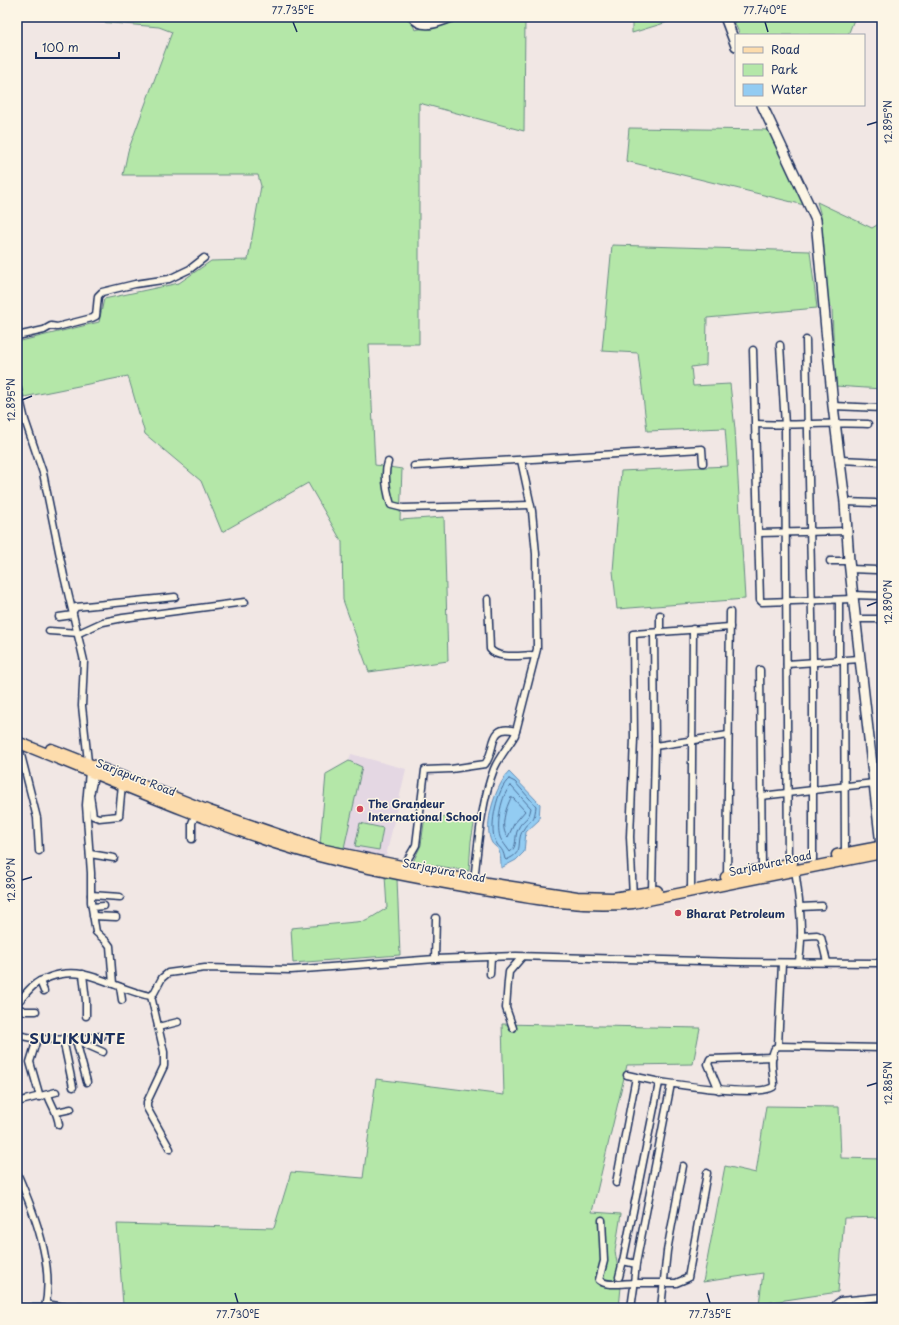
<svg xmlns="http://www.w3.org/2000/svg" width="899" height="1325" font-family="'Playpen Sans',sans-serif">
	<rect width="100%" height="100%" fill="#f1e7e4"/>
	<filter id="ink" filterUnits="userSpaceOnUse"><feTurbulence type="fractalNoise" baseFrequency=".025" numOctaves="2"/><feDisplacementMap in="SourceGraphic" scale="8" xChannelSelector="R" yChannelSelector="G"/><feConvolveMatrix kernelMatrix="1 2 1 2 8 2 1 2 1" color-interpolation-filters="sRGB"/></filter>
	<g filter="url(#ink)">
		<path fill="#e4d7e3" d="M 351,754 L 406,769 L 386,856 L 320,844 L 326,774 L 349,761 Z"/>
		<g fill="#b4e7a8" stroke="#688b83">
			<path d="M 40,17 L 410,17 L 415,30 L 473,17 L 525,17 L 524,131 L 419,103 L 419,344 L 369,344 L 375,465 L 402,469 L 400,520 L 444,517 L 448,661 L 369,672 L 343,600 L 342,542 L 308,483 L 222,532 L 201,481 L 145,434 L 128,376 L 24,397 L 17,365 L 17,342 L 99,322 L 104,299 L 179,283 L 211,261 L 248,260 L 261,186 L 258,175 L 123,175 L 128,151 L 172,32 L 159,27 Z"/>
			<path d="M 632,17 L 684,17 L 632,33 Z"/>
			<path d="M 732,17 L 855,17 L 848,35 L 740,35 Z"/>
			<path d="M 629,128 L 771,130 L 804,205 L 626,161 Z"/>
			<path d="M 817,202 L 872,228 L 882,222 L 882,389 L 835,386 L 832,307 L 828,307 L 821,216 Z"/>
			<path d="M 612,245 L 810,251 L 817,308 L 707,318 L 706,365 L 691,367 L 693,386 L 730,384 L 735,429 L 745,599 L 617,609 L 613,571 L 621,471 L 728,466 L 725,428 L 647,431 L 638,353 L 602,351 Z"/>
			<path d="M 349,761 L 362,767 L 344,848 L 320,844 L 326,774 Z"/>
			<path d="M 425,816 L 475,819 L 471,841 L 469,871 L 413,862 L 421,845 Z"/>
			<path d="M 360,823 L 383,828 L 379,850 L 355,846 Z"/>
			<path d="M 385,876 L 397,879 L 400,955 L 293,963 L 291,928 L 366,921 L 387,908 Z"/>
			<path d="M 502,1024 L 700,1028 L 693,1064 L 627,1065 L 592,1212 L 621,1214 L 615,1251 L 621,1287 L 619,1308 L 122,1308 L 123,1305 L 117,1224 L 274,1228 L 291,1172 L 363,1178 L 376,1079 L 504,1095 Z"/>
			<path d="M 766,1106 L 839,1107 L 841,1158 L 882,1159 L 882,1217 L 844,1218 L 838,1292 L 759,1304 L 763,1273 L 703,1282 L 725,1166 L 756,1173 Z"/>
		</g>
		<path fill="#93ccf2" stroke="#638db7" d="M 509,772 L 540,804 L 539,820 L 526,832 L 524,852 L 516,860 L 501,868 C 501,863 501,854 498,849 C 497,847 493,845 492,843 C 482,826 496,785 509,772 Z"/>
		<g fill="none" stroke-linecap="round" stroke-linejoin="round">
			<g stroke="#4b6e99" stroke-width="1">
				<path d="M 509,779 L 515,782 L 536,806 C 534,826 530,817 523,830 C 515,843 526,852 506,860 L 505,859 C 502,845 499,850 495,840 C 489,827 497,788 509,779 Z"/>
				<path d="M 511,786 L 531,808 C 529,821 522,819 518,829 C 514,837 518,847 510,852 C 509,850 500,839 500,837 C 496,825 501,793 511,786 Z"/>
				<path d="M 511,798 L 513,798 L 525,811 L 514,824 L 508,837 C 499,829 506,807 511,798 Z"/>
			</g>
			<g stroke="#638db7" stroke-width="1.5">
				<path d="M 58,1303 L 82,1303 L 91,1308"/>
				<path d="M 17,1304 L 44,1304"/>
			</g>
			<g stroke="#1b2f5e" stroke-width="9">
				<g id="street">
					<path d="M 17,336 L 44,330 L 51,326 L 57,327 L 92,318 L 96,316 L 98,296 L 102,292 L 135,284 L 169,279 L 190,269 L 204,258"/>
					<path d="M 806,340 L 813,662 L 813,859"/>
					<path d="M 780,345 L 785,425 L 788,864"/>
					<path d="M 753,350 L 760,600 L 762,602 L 853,599"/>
					<path d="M 17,387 L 25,420 L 43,473 L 64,576 L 84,661 L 82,706 L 89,771 L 86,805 L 91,873 L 91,902 L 96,932 L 107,942 L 110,946 L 113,984"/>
					<path d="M 833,406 L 882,408"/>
					<path d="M 756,424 C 794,426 831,422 868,424"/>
					<path d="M 840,460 L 882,462"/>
					<path d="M 388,462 C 383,476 387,492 391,505 L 403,508 L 530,505"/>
					<path d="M 414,466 L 702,449 L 703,463"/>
					<path d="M 845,502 L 875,503"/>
					<path d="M 759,533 L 847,531"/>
					<path d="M 830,561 L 849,561"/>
					<path d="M 850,569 L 876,570"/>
					<path d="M 853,595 L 882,596"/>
					<path d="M 488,599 L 490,649 C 498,660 523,655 535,655"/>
					<path d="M 839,600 L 839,661"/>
					<path d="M 73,611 L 76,607 L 175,597"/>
					<path d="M 660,615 L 660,632"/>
					<path d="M 59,617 L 73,615"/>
					<path d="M 856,619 L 882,619"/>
					<path d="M 49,631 L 79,633 L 103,622 L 123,618 L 245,602"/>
					<path d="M 844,661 L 845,853"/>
					<path d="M 787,664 L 860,659"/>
					<path d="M 760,670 L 762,869"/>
					<path d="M 18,743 L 37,818 L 39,851"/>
					<path d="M 655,746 L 728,735"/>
					<path d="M 95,773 L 90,795 L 93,816 L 99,818 L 119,816 L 122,784"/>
					<path d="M 761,796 L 874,783"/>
					<path d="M 192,839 L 192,823 L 196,814"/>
					<path d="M 90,854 L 114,858"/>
					<path d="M 402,869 L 416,845 L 425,770 L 451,769 L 485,764 C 497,750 487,723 516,731"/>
					<path d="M 795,869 C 799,899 804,931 799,961"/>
					<path d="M 727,877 L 730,612"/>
					<path d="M 474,881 C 478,846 481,802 494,769 C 499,757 508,747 515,735 L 537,649 L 536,554 L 532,511 L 521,460"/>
					<path d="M 691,891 L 693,629"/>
					<path d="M 652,892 L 655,746 L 654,633"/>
					<path d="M 91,895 L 120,897"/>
					<path d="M 633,897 L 630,837 L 634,739 L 633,634 L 730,627"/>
					<path d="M 92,907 L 104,906"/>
					<path d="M 800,907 L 822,906"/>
					<path d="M 93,916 L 116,917"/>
					<path d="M 801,936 L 817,935 L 821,937 L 827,962"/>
					<path d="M 435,959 L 436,918"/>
					<path d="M 83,974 L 86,1001 L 86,1016"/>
					<path d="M 490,974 L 491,957"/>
					<path d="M 40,981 L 44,991"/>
					<path d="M 120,987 L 122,1000"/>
					<path d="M 151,996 L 164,1052 L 164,1066 L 147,1102 L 147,1108 L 170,1149"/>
					<path d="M 17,1003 C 23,997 28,990 34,985 C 38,981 45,979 50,977 C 87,963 116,991 151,996 L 154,993 L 162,978 L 168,973 L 205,968 L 291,970 L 435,959 L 516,956 L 738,962 L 882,963"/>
					<path d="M 17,1008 L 25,1011 L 36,1011"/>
					<path d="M 158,1027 L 178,1022"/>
					<path d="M 513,1028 L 506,1008 L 508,981 L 509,972 L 522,957"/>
					<path d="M 17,1035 L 37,1039 L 76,1040 L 103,1052"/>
					<path d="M 37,1039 L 30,1062 L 40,1097"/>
					<path d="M 63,1039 L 73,1087"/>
					<path d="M 778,1046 L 782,963"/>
					<path d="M 627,1075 L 660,1082"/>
					<path d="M 87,1082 L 76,1040 L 102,1036"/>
					<path d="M 671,1084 L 636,1264 L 623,1261 L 659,1083 L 660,1082 C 682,1085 757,1097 773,1087 L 774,1084 C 773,1074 768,1051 778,1046 L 882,1048"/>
					<path d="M 719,1090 L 708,1064 L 710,1059 L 773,1057"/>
					<path d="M 48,1095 C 52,1107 57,1111 59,1125"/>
					<path d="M 17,1102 L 56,1092"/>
					<path d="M 57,1112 L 71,1109"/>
					<path d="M 17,1173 C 34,1212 55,1265 45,1308"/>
					<path d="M 616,1183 L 636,1077"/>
					<path d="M 602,1220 L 604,1261 L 599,1280 C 607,1287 624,1283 634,1283"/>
					<path d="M 636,1264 L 634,1283 L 676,1283 L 688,1278 L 707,1173"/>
					<path d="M 619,1277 L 623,1261"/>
					<path d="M 46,1304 L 70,1308"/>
					<path d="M 631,1308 L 634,1287"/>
					<path d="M 661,1308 L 667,1251 L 683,1166"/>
					<path d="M 836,1308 L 836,1304 L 840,1301 L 882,1297"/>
				</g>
			</g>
			<g stroke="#1b2f5e" stroke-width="12">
				<g id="secondary">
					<path d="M 413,17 C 423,30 439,21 452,17"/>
					<path d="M 725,17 L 736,46"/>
					<path d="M 762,105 L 816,220 L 833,406 L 845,502 L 849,561 L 882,854"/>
				</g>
			</g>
			<g stroke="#1b2f5e" stroke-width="13">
				<g id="primary">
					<path d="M 17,742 C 103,776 188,814 275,843 C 339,864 407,876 473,888 C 525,897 579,909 633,903 L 882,853"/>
					<path d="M 51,749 L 209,811 L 320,849 L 468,880 L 577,897 L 613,898 L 657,891"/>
					<path d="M 837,855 L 879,847"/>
					<path d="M 726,877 L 792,863"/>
				</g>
			</g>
			<use href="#street" stroke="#fcf5e5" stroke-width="6"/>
			<use href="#secondary" stroke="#fcf5e5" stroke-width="9"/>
			<use href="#primary" stroke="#fddcac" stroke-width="10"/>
		</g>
	</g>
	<path fill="none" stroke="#1b2f5e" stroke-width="1.5" d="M 293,22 L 297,32M 765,22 L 768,32M 867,125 L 877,122M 22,400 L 32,396M 867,606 L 877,602M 22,880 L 32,877M 867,1086 L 877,1083M 235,1293 L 238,1303M 707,1293 L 710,1303"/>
	<g fill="#d1495b" stroke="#fcf5e5" stroke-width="1.5">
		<circle cx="360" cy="809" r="4"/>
		<circle cx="678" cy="913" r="4"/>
	</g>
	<g text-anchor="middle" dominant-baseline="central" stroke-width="3" stroke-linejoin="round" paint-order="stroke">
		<g font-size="11" fill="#1b2f5e" stroke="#fcf5e5">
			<text transform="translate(136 777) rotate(21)">Sarjapura Road</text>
			<text transform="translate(770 863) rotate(-12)">Sarjapura Road</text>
			<text transform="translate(444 870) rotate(11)">Sarjapura Road</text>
		</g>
		<g font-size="11" font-weight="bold" fill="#1b2f5e" stroke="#fcf5e5" text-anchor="start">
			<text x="368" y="803">The Grandeur<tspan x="368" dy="13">International School</tspan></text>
			<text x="686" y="913">Bharat Petroleum</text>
		</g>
		<g font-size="15" font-weight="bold" letter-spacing="1" fill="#1b2f5e" stroke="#fcf5e5">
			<text x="78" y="1037">SULIKUNTE</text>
		</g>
	</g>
	<rect width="899" height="1325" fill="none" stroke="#fcf5e5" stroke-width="44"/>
	<rect x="735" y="34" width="130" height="72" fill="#fcf5e5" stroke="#a2a6af"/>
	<rect x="743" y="47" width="20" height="6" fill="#fddcac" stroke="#a2a6af"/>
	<text x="771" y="54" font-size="12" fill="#1b2f5e">Road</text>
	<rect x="743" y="64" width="20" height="12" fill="#b4e7a8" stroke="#a2a6af"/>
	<text x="771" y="74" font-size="12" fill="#1b2f5e">Park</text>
	<rect x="743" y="84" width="20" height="12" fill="#93ccf2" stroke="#a2a6af"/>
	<text x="771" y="94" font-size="12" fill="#1b2f5e">Water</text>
	<path d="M36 52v6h83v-6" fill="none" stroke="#1b2f5e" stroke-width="2"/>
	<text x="42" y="52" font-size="12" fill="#1b2f5e" stroke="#fcf5e5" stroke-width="3" paint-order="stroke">100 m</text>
	<rect x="22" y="22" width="855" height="1281" fill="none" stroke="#1b2f5e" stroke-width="1.5"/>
	<g font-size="10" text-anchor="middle" fill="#1b2f5e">
		<text x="293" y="14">77.735°E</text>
		<text x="765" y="14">77.740°E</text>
		<text transform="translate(888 122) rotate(-90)" y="4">12.895°N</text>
		<text transform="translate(11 400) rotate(-90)" y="4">12.895°N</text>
		<text transform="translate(888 602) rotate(-90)" y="4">12.890°N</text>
		<text transform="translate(11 880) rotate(-90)" y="4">12.890°N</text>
		<text transform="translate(888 1083) rotate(-90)" y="4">12.885°N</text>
		<text x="238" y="1318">77.730°E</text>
		<text x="710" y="1318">77.735°E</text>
	</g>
</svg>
